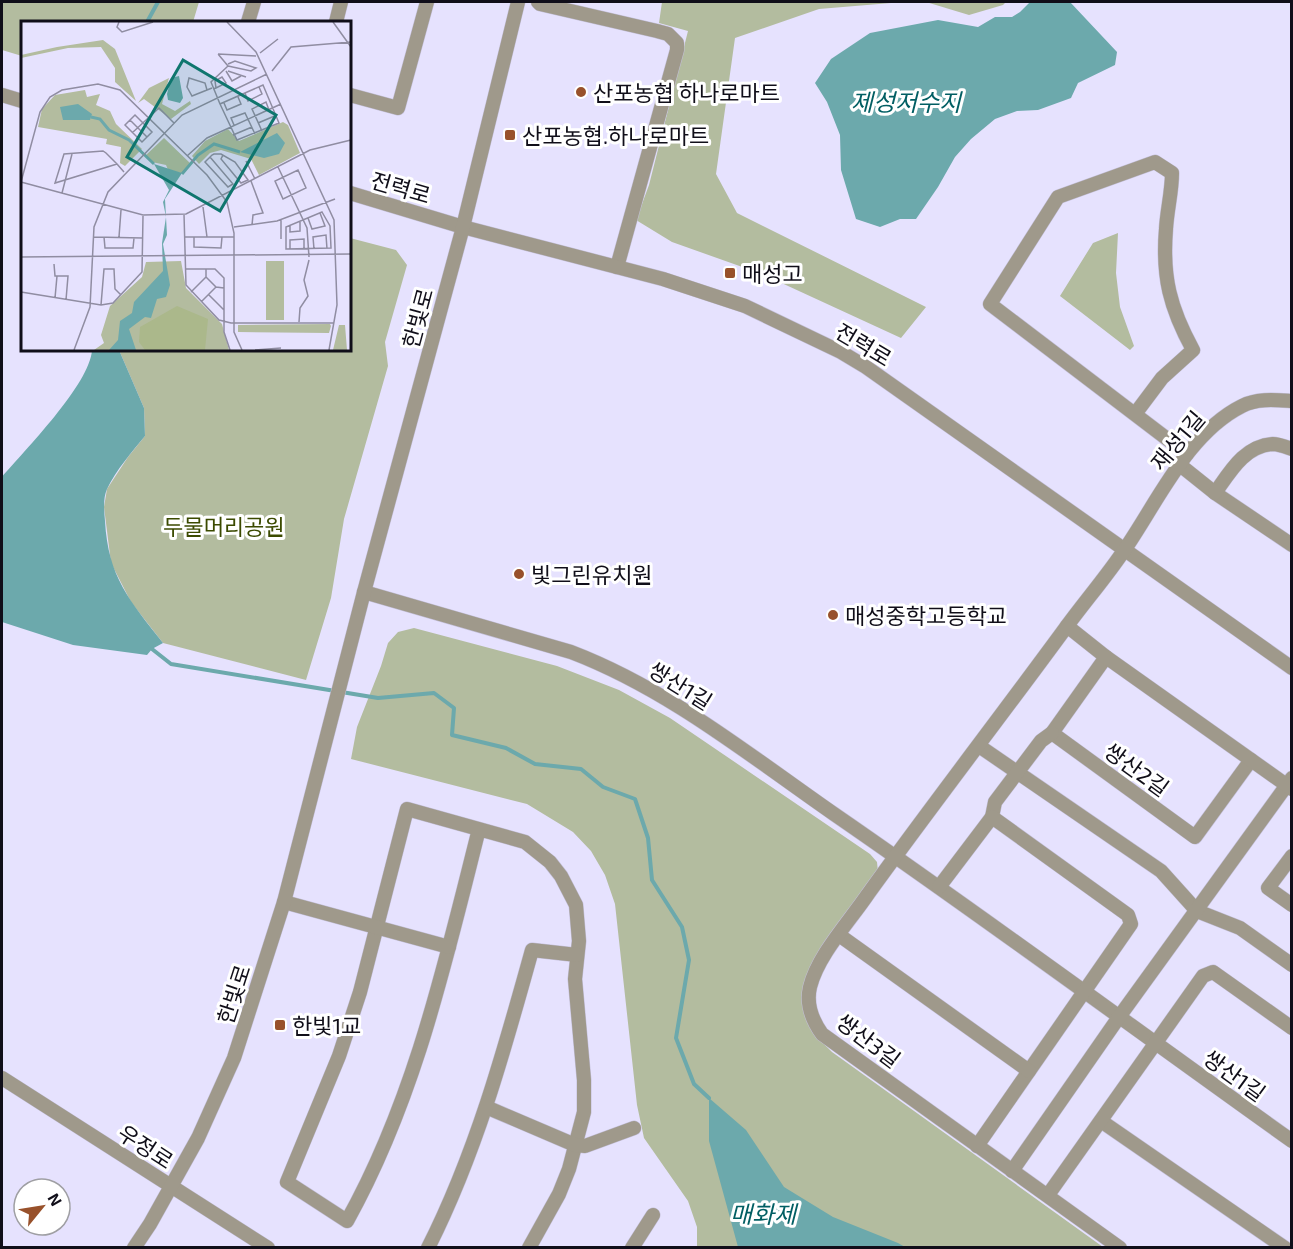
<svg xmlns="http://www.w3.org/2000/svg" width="1293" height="1249" font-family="'Exo 2','Noto Sans KR',sans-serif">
	<rect width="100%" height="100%" fill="#e6e2fe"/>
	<g fill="#b3bc9f">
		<path d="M 2,2 L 199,2 L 193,22 L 22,22 L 22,56 L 2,50 Z"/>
		<path d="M 662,2 L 903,2 L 819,9 L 735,38 L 716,174 L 737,213 L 926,307 L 901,338 L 762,274 L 672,242 L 636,220 L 649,185 L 688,31 L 659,23 Z"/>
		<path d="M 926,2 L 1006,2 L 1003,5 L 969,15 Z"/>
		<path d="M 1118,233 L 1116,273 L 1120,307 L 1134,346 L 1130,350 L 1060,296 L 1093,243 Z"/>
		<path d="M 350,238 L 396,250 L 407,265 L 385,342 L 388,366 L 344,519 L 331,598 L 306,680 L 163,643 L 131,602 L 111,563 L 104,507 L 107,489 L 128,457 L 145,436 L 144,408 L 119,350 L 350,350 Z"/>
		<path d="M 414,628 L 557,666 L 619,690 L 670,718 L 870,854 L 877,862 L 878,872 L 814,965 L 812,1032 L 832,1052 L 1103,1247 L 697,1247 L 697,1227 L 688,1201 L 644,1138 L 637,1105 L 615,904 L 605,875 L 591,851 L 573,832 L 527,804 L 351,759 L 357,727 L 381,666 L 388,643 L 398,632 Z"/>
	</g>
	<g fill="#6ca9ac">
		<path d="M 1030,2 L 1070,2 L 1117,52 L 1115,65 L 1078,83 L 1071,98 L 1038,110 L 1017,111 L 995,119 L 971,139 L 955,157 L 938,187 L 916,219 L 900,219 L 880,227 L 856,219 L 841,170 L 840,135 L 827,102 L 815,83 L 831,59 L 870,33 L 938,20 L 978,27 L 995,17 L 1012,17 L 1020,12 Z"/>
		<path d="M 92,350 L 119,350 L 144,408 L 145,436 C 132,452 116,470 107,489 C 103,498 104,510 105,521 C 108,577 130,601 163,643 L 152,649 L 147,655 L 73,645 L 2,622 L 2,477 C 25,450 90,384 92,350 Z"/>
		<path d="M 709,1098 L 746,1130 L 784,1187 L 833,1217 L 898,1243 L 905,1247 L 738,1247 L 709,1141 Z"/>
	</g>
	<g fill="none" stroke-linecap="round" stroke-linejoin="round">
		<g stroke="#6ca9ac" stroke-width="4">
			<path d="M 147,22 L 158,2"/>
			<path d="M 152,649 L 171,664 L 378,698 L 434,693 L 454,708 L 452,735 L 506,748 L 535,764 L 581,769 L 603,787 L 635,799 L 648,838 L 652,880 L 682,927 L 689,960 L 676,1038 L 694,1084 L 709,1098"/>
		</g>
		<g stroke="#c4c0d9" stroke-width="15">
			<g id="minor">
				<path d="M 538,2 L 540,4 L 657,31 L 668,34 L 677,43 L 677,50 L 617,267"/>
				<path d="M 248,22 L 254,2"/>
				<path d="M 336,22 L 341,2"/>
				<path d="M 2,95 L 22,101"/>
				<path d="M 350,95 L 398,108 L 427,2"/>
				<path d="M 350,193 L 463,227 L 663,279 L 745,306 L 841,352 L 866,367 L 1292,668"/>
				<path d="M 1135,414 L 1162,378 L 1193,350 C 1170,308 1162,277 1166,229 C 1167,210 1172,192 1172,173 L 1155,162 L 1058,197 L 990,304 L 1187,454"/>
				<path d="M 1180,465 L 1215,493 L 1292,545"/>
				<path d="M 1215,493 C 1230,472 1244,446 1273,444 C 1278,444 1286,447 1292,449"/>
				<path d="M 364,592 L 571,652 C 668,689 749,755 834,814 C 988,920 1139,1032 1292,1141"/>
				<path d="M 1067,626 C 1086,600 1107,576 1125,549 C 1158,501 1188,433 1242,406 C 1257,398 1276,400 1292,401"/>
				<path d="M 1106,657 L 1052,733 L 1195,837 L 1251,760"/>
				<path d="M 979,746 L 1161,871 L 1197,911 L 1240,928 L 1292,965"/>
				<path d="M 992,817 L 995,802 L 1041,741 L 1052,733"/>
				<path d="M 479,829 C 445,963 415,1099 347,1221 L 287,1182 L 339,1056 L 360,992 L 407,809 L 525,842 L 550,862 L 561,876 L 576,905 L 579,941 L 575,979 L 584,1080 L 584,1112 L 569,1169 L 559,1194 L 529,1248"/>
				<path d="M 1292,856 L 1268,888 L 1292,905"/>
				<path d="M 939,887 L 992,817 L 1128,915 L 1131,924 L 977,1146"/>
				<path d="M 284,902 L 449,947"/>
				<path d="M 839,935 L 1029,1071"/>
				<path d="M 2,1078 L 268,1248"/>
				<path d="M 486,1107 L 575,1145 L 585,1146 L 634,1128"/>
				<path d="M 1101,1121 L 1285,1248"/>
				<path d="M 1012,1171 L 1119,1017 L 1292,778"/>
				<path d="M 1048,1195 L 1203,976 L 1213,972 L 1292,1028"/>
				<path d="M 134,1248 L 150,1224 L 198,1138 L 234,1058 L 284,902 L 364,592 L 463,227 L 518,2"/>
				<path d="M 428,1248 C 476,1153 504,1051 532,950 L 577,955"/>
				<path d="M 632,1248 L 653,1215"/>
				<path d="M 1120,1248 L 822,1034 C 812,1020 806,1004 810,987 C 818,955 849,922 868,894 C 933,804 1001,716 1067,626 L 1106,657 L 1292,789"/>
			</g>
		</g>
		<use href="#minor" stroke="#9f998b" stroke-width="14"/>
	</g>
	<g fill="#98512b" stroke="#fff" stroke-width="2">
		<circle cx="581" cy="92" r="6"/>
		<rect x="504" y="129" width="12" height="12" rx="3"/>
		<rect x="724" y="267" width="12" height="12" rx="3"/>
		<circle cx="519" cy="574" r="6"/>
		<circle cx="833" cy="615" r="6"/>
		<rect x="274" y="1019" width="12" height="12" rx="3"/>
	</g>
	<g text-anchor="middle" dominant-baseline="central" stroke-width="6" stroke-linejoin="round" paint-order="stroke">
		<g font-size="22" fill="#100e19" stroke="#fff" text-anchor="start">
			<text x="593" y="92">산포농협 하나로마트</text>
			<text x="522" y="135">산포농협.하나로마트</text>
			<text x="742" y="273">매성고</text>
			<text x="531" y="574">빛그린유치원</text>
			<text x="845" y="615">매성중학고등학교</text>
			<text x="292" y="1025">한빛1교</text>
		</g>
		<g font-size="22" fill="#100e19" stroke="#fff">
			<text transform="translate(401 187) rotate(16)">전력로</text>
			<text transform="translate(417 318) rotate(-75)">한빛로</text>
			<text transform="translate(864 344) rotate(31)">전력로</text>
			<text transform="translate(1177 440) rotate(-50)">재성1길</text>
			<text transform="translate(681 685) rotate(32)">쌍산1길</text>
			<text transform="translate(1137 769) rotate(36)">쌍산2길</text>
			<text transform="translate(233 994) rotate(-72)">한빛로</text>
			<text transform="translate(869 1040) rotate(37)">쌍산3길</text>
			<text transform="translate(1235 1075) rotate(36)">쌍산1길</text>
			<text transform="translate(146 1146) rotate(33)">우정로</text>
		</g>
		<g font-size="22" fill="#3b4a00" stroke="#fff">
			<text x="224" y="526">두물머리공원</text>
		</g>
		<g font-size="24" font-style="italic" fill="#015e63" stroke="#fff">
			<text x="906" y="101">제성저수지</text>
			<text x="763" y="1213">매화제</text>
		</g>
	</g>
	<g transform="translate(21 21)">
		<rect width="330" height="330" fill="#e6e2fe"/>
		<path d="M 82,19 L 94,28 L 115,80 L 94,61 L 94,47 L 80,26 L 47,27 L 0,37 L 0,34 L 36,26 ZM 148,57 L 141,83 L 154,90 L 169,80 L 170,83 L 150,98 L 123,78 L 117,82 L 128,67 ZM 64,69 L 66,76 L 79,73 L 75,84 L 89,90 L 95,103 L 121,128 L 104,145 L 99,142 L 100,126 L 85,123 L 86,118 L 17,106 L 21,88 L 34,74 ZM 262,101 L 267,104 L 279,132 L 238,154 L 230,138 L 200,129 L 189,132 L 178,143 L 171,135 L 184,120 L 207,108 L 218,120 ZM 143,117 L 170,143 L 161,152 L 148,151 L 145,144 L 131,141 L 124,135 ZM 160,240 L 165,267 L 201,303 L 208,329 L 73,329 L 83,322 L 80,314 L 89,285 L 121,256 L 125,241 ZM 245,240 L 263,240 L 263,299 L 245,299 ZM 217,304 L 309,303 L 310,305 L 308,312 L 217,311 ZM 318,304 L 324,304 L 326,329 L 312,329 Z" fill="#b3bc9f"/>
		<path d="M 156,285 L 187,298 L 184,329 L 124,329 L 118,321 L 119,306 Z" fill="#abb88b"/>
		<path d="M 158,55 L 162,77 L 159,82 L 147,79 L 146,73 L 150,57 ZM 57,83 L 71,93 L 69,99 L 42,99 L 39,86 ZM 256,112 L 264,122 L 258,133 L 243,137 L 219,131 ZM 133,143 L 161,152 L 144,178 L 146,214 L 142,223 L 149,264 L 145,276 L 136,278 L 130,297 L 124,296 L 108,308 L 115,329 L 88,329 L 97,319 L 99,300 L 111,292 L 113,281 L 142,250 L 141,222 L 145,196 L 142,181 L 148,169 Z" fill="#6ca9ac"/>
		<path fill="none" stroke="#6ca9ac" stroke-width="3" d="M 70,96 L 79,98 L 88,109 L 108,119 L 133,143M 161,153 L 177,134 L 193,123 L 219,131"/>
		<path fill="none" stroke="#908da2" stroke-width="1.5" d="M 98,1 L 96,6 L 101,11 L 132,1M 206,1 L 235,31 L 313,199 L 316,284 L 308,329M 312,1 L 330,26M 239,32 L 257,18M 197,33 L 207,45 L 190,61 L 199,83M 197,33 L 235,35M 207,43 L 214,40 L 235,47 L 230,50 L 207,45M 205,50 L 211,60 L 220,55M 207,50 L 225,56M 251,50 L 270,26 L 330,21M 242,64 L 258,102 L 216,119 L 199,83 ZM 192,68 L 195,67 L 205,62 L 201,56 L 194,60 L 195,67M 186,69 L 184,62 L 168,57 L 166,66 L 171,75 L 191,67M 224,72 L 227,80 L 241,73 L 238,66M 203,82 L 206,89 L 220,83 L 217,76M 114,94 L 131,111 L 121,121 L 104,104 ZM 109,99 L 126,116M 237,102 L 256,94M 213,104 L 210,97 L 224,92 L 234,113M 241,110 L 231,88 L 245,81 L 248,89M 111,112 L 138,87 L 153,102M 212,114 L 231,106M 166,135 L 186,117 L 260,83M 189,136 L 212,163 L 207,166 L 184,141 L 191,134 L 193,133 L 200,133 L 214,141 L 227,159 L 220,162 L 200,138 L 202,134M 225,140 L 234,158M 96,143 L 34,162 L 43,133 L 82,130 L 85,132 L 96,143 L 103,151M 257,146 L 286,207 L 288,236M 277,149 L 285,167 L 262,178 L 254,160 ZM 230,160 L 242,192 L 232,194 L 231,204M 0,161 L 19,91 L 29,76 L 41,69 L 77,63 L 99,69 L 186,154 L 206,181 L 213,212 L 213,311 L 221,329M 0,161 L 122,194 L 165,193 L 289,129 L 330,119M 41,172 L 51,133M 182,186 L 186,216M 301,191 L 309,205 L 310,227 L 265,228 L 265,206 ZM 163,193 L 165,264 L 198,299 L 210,302 L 313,302M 287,197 L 291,208 L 304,205 L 299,192M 260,198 L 260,218M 269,204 L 269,211 L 279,210 L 279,201M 213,206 L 256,200 L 314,178M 73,216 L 122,217M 83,216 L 84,227 L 112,227 L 113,217M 98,216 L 100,189M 164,216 L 213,216M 173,216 L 173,226 L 200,227 L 201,216M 269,228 L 269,219 L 283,218 L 283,228M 293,228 L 292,216 L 305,214 L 306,228M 0,236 L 330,233M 33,243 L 34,255 L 47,255 L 45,279M 164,248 L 194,248 L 203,257 L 203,311 L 209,329M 185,248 L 185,256 L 195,266 L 203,267M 0,271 L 80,284 L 92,282 L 121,251 L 122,195M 170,271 L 185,256M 188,274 L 203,289M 34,277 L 36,255M 180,281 L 195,266M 80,284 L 83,248 L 93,248 L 94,268 L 100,274M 278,301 L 279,287 L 287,275 L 283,259 L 288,239M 53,329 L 69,286 L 73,206 L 87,171 L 161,94 L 246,53M 234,329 L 260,327"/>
		<path fill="#0f766e" fill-opacity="0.15" stroke="#0f766e" stroke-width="3" d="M 162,39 L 255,94 L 199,190 L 106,136 Z"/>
		<rect width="330" height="330" fill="none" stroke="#100e19" stroke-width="3"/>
	</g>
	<rect width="1293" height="1249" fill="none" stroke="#100e19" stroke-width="6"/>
	<g transform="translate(42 1207) rotate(60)"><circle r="28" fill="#ffffff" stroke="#9f9fa3" stroke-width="1.5"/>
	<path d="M0-4.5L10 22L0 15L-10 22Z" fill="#98512b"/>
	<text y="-9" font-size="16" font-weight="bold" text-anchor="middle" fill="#100e19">N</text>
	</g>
</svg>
